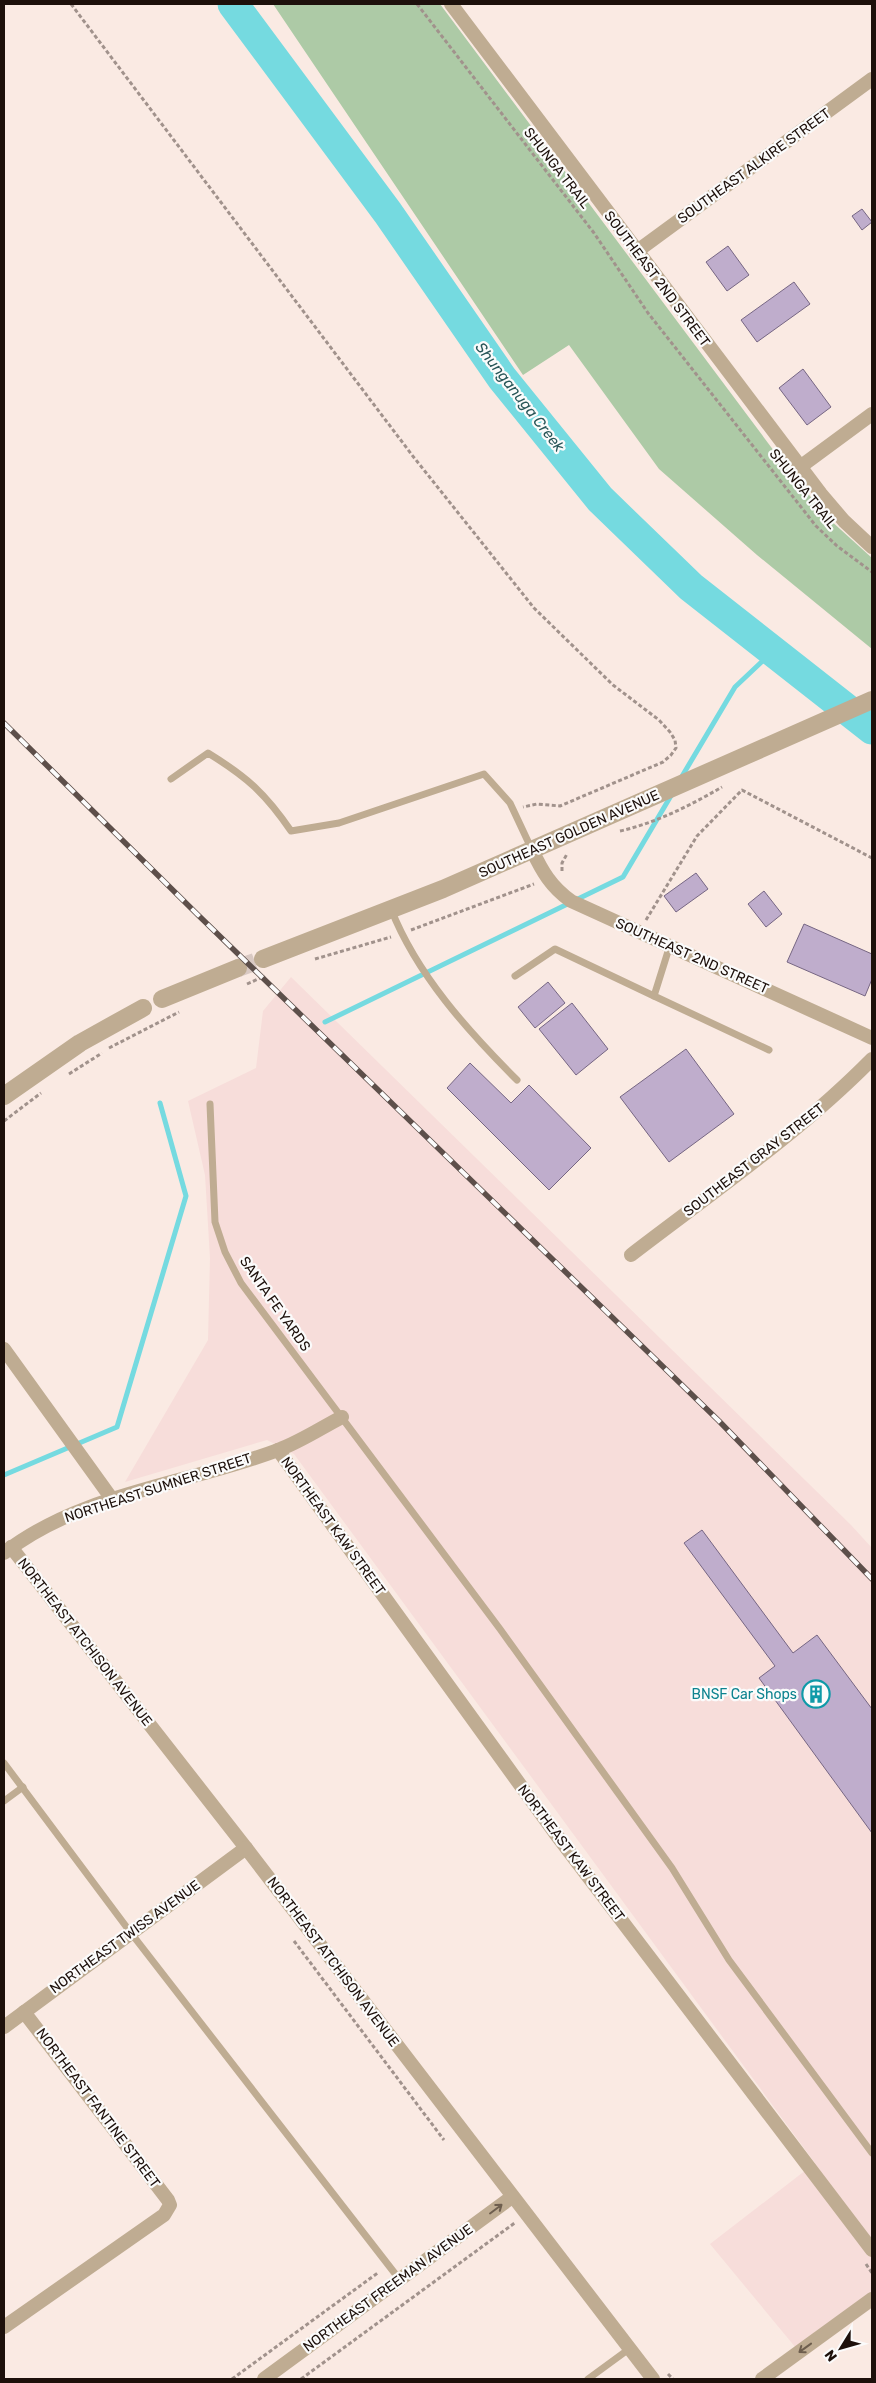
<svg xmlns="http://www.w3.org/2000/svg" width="876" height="2383" font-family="Rubik,sans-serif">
	<rect width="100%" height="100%" fill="#faeae3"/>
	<path fill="#f7ddda" d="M 291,977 L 851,1525 L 872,1548 L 872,2292 L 796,2348 L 710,2244 L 815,2163 L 294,1454 L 267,1440 L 125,1482 L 208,1340 L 210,1258 L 205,1175 L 188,1101 L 256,1068 L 263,1011 Z"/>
	<path fill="#adcaa6" d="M 273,4 L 440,4 L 786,467 L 829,519 L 872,558 L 872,649 L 757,555 L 659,469 L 569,345 L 523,375 Z"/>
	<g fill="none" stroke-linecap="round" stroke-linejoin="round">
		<g stroke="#75dae0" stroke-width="5">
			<path d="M 681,778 L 735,687 L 772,652"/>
			<path d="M 325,1022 L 623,877 L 672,794"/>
			<path d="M 4,1475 L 117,1427 L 186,1196 L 160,1103"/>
		</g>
		<path stroke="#75dae0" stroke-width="31" d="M 233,4 L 388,213 L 502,378 L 600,499 L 691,587 L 872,729"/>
	</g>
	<g fill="#bfadcc" stroke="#766683">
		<path d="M 862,209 L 872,222 L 862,230 L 852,216 Z"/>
		<path d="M 728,246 L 749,275 L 727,291 L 706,262 Z"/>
		<path d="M 794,282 L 810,304 L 757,342 L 741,320 Z"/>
		<path d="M 803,369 L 831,407 L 807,425 L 779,388 Z"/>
		<path d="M 696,873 L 708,889 L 676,912 L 664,896 Z"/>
		<path d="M 764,891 L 782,914 L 766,927 L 748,904 Z"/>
		<path d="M 804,924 L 872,954 L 872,979 L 865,996 L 787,962 Z"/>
		<path d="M 548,982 L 565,1003 L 535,1028 L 518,1007 Z"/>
		<path d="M 572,1003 L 608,1049 L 576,1075 L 539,1029 Z"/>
		<path d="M 686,1049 L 734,1114 L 669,1162 L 620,1097 Z"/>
		<path d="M 470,1063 L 511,1103 L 529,1085 L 591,1148 L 549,1190 L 447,1088 Z"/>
		<path d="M 702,1530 L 793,1653 L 817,1635 L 872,1709 L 872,1833 L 759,1678 L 775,1666 L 684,1543 Z"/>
	</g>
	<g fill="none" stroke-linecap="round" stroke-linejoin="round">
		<path stroke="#d9c9c3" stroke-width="18" stroke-dasharray="18 9" stroke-linecap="butt" d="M 238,968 L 263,959"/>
		<g stroke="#a1928c" stroke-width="3" stroke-dasharray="4 2.5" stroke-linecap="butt">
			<path d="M 71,4 L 412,455 L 534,608 L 613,685 L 659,720 L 670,732 L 675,740 L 676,748 L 671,755 L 663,762 L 560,806 L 537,804 L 523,807"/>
			<path d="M 417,4 L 594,233 L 648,313 L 816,526 L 837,546 L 872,572"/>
			<path d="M 620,831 C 656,823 691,805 722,787"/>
			<path d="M 562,871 L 562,863 L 567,854"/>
			<path d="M 646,920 L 697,836 L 742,790 L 872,858"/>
			<path d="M 411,930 L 534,884"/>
			<path d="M 315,959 L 391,937"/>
			<path d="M 247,984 L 265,976"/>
			<path d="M 109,1048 L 179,1012"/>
			<path d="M 69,1074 L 102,1053"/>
			<path d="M 4,1121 L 41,1093"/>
			<path d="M 294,1941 L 444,2140"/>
			<path d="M 866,2264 L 872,2273"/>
			<path d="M 668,2374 L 673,2379"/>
			<path d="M 232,2379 L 379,2272"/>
			<path d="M 301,2379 L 516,2222"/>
		</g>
		<g stroke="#bfac92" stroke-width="7">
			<path d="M 171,779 L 208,753 C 247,777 265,793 291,831 L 339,823 L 484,774 L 510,803 L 532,850"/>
			<path d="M 391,909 C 417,975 468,1031 517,1080"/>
			<path d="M 670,945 L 654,996 L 769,1050"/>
			<path d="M 515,976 L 555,949 L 654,996"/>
			<path d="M 210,1104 L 215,1222 L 225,1252 L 241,1283 L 500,1629 L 672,1868 L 729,1960 L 872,2153"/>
			<path d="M 4,1763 L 131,1933 L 400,2280"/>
			<path d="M 4,1801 L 23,1787"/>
			<path d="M 588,2379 L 629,2349"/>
		</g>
		<g stroke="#bfac92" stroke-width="14">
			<path d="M 451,4 L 821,494 L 844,521 L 872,547"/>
			<path d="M 636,252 L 872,79"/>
			<path d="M 800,467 L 872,414"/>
			<path d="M 532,850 C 542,871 551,887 571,901 L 872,1038"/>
			<path d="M 631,1255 C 713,1192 799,1133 872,1059"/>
			<path d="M 4,1349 L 112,1499"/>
			<path d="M 278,1450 L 555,1833 L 872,2250"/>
			<path d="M 11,1547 L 246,1848 L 653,2379"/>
			<path d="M 4,1553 C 83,1492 186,1485 278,1450 C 300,1442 321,1428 342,1417"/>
			<path d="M 4,2027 L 246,1848"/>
			<path d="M 4,2327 L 164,2215 L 170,2205 L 168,2200 L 24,2012"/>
			<path d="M 264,2379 L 512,2197"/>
			<path d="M 762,2379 L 872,2299"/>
		</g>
		<g stroke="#bfac92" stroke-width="18">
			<path d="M 263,959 L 443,889 L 872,700"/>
			<path d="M 162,999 L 238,968"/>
			<path d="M 4,1096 L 80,1043 L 143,1008"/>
		</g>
		<g stroke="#5d4f4a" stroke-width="5.5">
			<path id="rail" d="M 4,723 L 197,914 L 719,1421 L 872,1579"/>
		</g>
		<use href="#rail" stroke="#fbfbfb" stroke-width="4" stroke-dasharray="11" stroke-linecap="butt"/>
	</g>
	<defs><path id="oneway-shaft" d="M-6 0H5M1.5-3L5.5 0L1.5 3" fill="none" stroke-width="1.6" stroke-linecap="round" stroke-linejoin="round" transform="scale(1.25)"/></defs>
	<g stroke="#6e5e4e">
		<use href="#oneway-shaft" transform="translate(496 2209) rotate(-37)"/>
		<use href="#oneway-shaft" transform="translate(805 2348) rotate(144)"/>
	</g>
	<defs>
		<g id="building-ring" transform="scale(1.4375)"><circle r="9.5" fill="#fbfbfb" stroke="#0f9aa8" stroke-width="1.5"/><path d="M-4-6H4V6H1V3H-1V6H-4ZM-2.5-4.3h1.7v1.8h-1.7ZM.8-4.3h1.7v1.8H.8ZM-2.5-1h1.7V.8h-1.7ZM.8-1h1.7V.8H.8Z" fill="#0f9aa8"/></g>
	</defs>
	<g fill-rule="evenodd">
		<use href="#building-ring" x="816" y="1694"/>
	</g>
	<g text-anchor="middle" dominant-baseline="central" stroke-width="4.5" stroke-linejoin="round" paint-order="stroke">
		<g font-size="14" fill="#1d100b" stroke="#fbfbfb">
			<text transform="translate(754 166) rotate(-36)">SOUTHEAST ALKIRE STREET</text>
			<text transform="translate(557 168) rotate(52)">SHUNGA TRAIL</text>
			<text transform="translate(657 279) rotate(53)">SOUTHEAST 2ND STREET</text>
			<text transform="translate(803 489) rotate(51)">SHUNGA TRAIL</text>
			<text transform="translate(569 834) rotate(-24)">SOUTHEAST GOLDEN AVENUE</text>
			<text transform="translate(692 956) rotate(24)">SOUTHEAST 2ND STREET</text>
			<text transform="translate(754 1160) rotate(-38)">SOUTHEAST GRAY STREET</text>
			<text transform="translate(275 1304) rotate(55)">SANTA FE YARDS</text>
			<text transform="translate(158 1488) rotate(-18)">NORTHEAST SUMNER STREET</text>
			<text transform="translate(333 1526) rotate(54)">NORTHEAST KAW STREET</text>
			<text transform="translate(85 1642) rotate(52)">NORTHEAST ATCHISON AVENUE</text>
			<text transform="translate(571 1853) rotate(53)">NORTHEAST KAW STREET</text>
			<text transform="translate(125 1937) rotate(-36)">NORTHEAST TWISS AVENUE</text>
			<text transform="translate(333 1962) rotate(53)">NORTHEAST ATCHISON AVENUE</text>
			<text transform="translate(98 2108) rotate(53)">NORTHEAST FANTINE STREET</text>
			<text transform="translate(388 2288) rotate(-36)">NORTHEAST FREEMAN AVENUE</text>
		</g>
		<g font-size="14" fill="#0d838f" stroke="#fbfbfb" text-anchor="end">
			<text x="797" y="1694">BNSF Car Shops</text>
		</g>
		<g font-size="15" font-style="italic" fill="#285658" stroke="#fbfbfb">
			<text transform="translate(520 397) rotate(52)">Shunganuga Creek</text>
		</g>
	</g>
	<rect width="876" height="2383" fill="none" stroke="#1d100b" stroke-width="10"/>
	<g transform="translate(841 2348) rotate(233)" stroke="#fbfbfb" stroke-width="4" paint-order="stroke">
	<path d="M0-4L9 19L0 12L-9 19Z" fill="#1d100b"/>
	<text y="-8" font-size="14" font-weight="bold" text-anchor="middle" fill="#1d100b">N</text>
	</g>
</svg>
